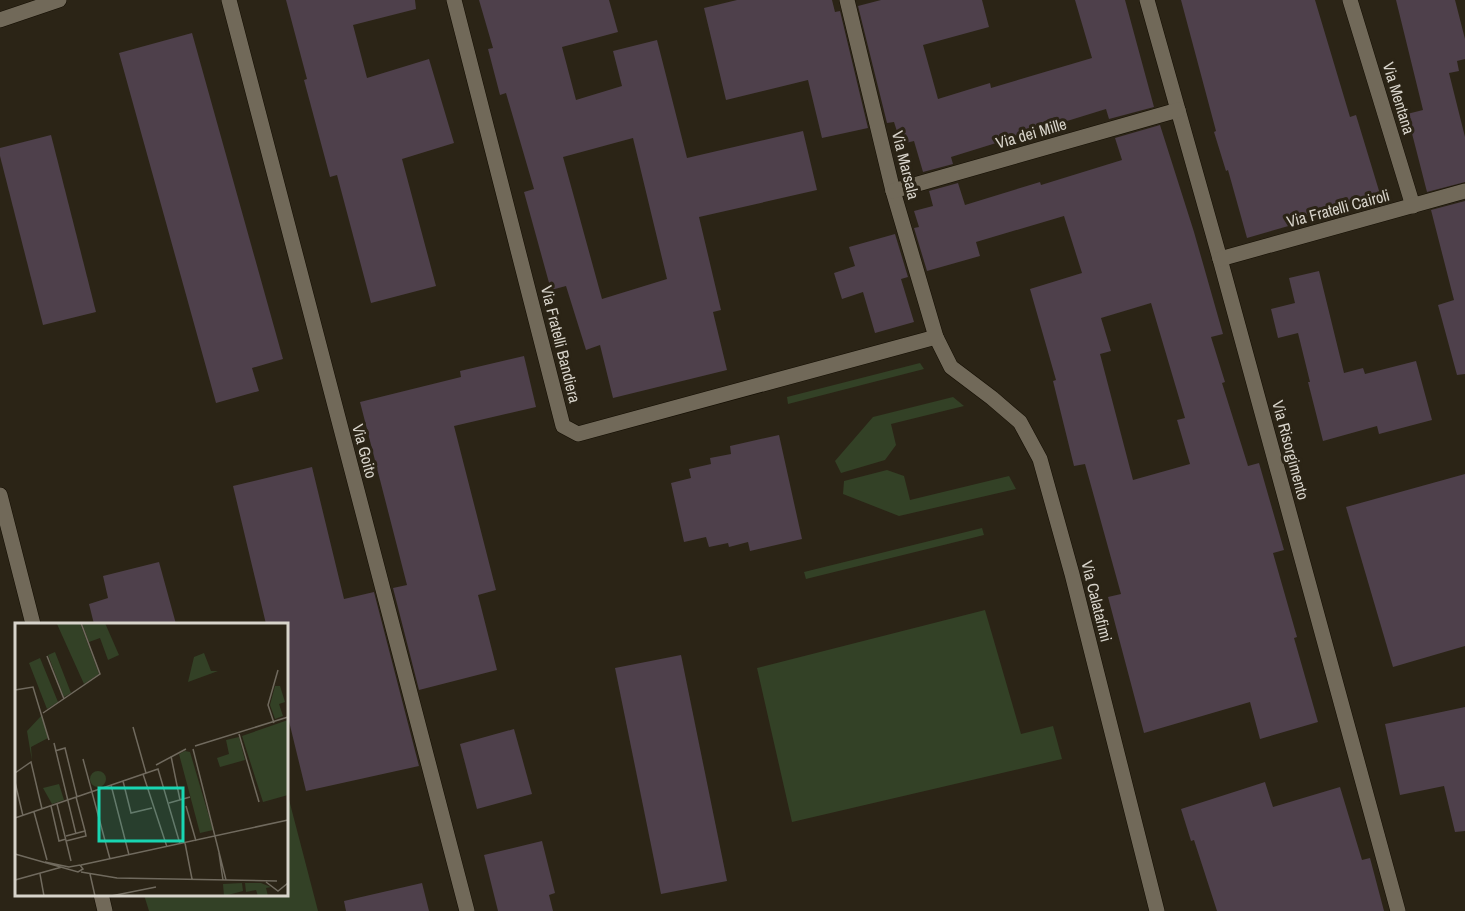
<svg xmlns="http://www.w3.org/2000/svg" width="1465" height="911" font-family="'Archivo Narrow',sans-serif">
	<rect width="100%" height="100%" fill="#2b2416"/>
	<g fill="#334126">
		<path d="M 920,363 L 924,369 L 788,404 L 787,397 Z"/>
		<path d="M 953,397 L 964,406 L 891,424 L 896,445 L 885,460 L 841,473 L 835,461 L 873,417 Z"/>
		<path d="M 887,470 L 904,476 L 910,500 L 1009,476 L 1016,489 L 899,516 L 843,494 L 844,481 Z"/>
		<path d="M 982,528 L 984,535 L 806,579 L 804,572 Z"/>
		<path d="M 985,610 L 1021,734 L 1053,726 L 1062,759 L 792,822 L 757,668 Z"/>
		<path d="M 287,792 L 318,911 L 149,911 L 144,895 L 286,894 Z"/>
	</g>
	<g fill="#4e404b" fill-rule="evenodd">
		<path d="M 286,0 L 415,0 L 416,9 L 353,25 L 367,78 L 429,59 L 454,143 L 402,159 L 436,286 L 371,303 L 337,175 L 330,177 L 304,80 L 307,79 Z"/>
		<path d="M 479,0 L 609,0 L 618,32 L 562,47 L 576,100 L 622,86 L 613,51 L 657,40 L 687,158 L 803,131 L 817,190 L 699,217 L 721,310 L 713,312 L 727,370 L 613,398 L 600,345 L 586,350 L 566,286 L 551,290 L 524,192 L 534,189 L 506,93 L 500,95 L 488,49 L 493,48 ZM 633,138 L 667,279 L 602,299 L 563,157 Z"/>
		<path d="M 737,0 L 832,0 L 835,12 L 840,11 L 868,128 L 822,138 L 808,80 L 726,100 L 704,8 Z"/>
		<path d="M 881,0 L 982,0 L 989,27 L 923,45 L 938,99 L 990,83 L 991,88 L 1092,58 L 1075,0 L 1125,0 L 1154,107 L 1109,119 L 1106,109 L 951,157 L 953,164 L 923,172 L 914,141 L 901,144 L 894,122 L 887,123 L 858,6 Z"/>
		<path d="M 1181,0 L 1315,0 L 1350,117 L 1356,115 L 1380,194 L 1290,221 L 1292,225 L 1247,238 L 1228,170 L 1226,171 L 1214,132 L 1216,131 Z"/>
		<path d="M 1396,0 L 1455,0 L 1465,39 L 1465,59 L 1457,61 L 1459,71 L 1449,73 L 1465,137 L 1465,182 L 1427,192 L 1407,114 L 1423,110 Z"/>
		<path d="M 192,33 L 283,359 L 252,368 L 259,391 L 216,403 L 119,53 Z"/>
		<path d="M 1160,125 L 1194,232 L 1223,334 L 1211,337 L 1225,382 L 1222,383 L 1248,466 L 1259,463 L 1284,550 L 1273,553 L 1297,637 L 1294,638 L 1318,722 L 1260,739 L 1250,702 L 1144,733 L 1108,597 L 1121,594 L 1085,464 L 1074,466 L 1053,381 L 1056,380 L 1030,289 L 1082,273 L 1064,216 L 976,242 L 980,256 L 927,271 L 914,228 L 919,227 L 914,211 L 933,206 L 929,191 L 958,183 L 965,205 L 1040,182 L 1041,185 L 1122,160 L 1115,138 ZM 1151,303 L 1185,418 L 1177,420 L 1190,464 L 1133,480 L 1100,354 L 1111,351 L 1101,318 Z"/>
		<path d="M 51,135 L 96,312 L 43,325 L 0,156 L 0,148 Z"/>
		<path d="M 1465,201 L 1465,374 L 1457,375 L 1438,305 L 1454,300 L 1431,210 Z"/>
		<path d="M 895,234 L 908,277 L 901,279 L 914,322 L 875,333 L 863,292 L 842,299 L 834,273 L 855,266 L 849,247 Z"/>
		<path d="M 1319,271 L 1344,373 L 1363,368 L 1365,374 L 1416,361 L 1432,420 L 1379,434 L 1377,426 L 1323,441 L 1308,382 L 1310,382 L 1298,333 L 1278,338 L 1271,309 L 1295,303 L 1289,278 Z"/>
		<path d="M 524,356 L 536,407 L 454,426 L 496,590 L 478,595 L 497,670 L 419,690 L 393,588 L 407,585 L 360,402 L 461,377 L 460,371 Z"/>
		<path d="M 779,435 L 802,539 L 750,551 L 748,542 L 729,547 L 728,543 L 709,547 L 706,537 L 684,542 L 671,483 L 691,478 L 689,469 L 711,464 L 710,458 L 731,454 L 730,446 Z"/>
		<path d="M 312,467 L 344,599 L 374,592 L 419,766 L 306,791 L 286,709 L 286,624 L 266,624 L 233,486 Z"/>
		<path d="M 1465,474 L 1465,646 L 1393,667 L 1346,507 Z"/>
		<path d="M 159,562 L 176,624 L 94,624 L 89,604 L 108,598 L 103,576 Z"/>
		<path d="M 681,655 L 727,881 L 661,894 L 615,668 Z"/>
		<path d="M 1465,707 L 1465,831 L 1455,832 L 1444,786 L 1400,795 L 1385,724 Z"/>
		<path d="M 514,729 L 532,794 L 477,809 L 460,744 Z"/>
		<path d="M 1265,782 L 1273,807 L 1340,787 L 1362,860 L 1370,858 L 1384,911 L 1217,911 L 1194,840 L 1191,841 L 1181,809 Z"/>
		<path d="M 542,841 L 555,893 L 549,895 L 553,911 L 498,911 L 484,855 Z"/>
		<path d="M 422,883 L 429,911 L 346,911 L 344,901 Z"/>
	</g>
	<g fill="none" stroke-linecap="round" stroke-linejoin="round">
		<g stroke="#130d02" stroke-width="16">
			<g id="minor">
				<path d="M 229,0 L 467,911"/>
				<path d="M 454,0 L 563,426 L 578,434 L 936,337"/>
				<path d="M 847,0 L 893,191 L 936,337 L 951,367 L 992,398 L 1020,422 L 1040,459 L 1072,574 L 1157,911"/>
				<path d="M 1147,0 L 1220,259 L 1398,911"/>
				<path d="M 1350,0 L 1413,206"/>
				<path d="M 0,20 L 59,0"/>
				<path d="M 893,191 L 1178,110"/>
				<path d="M 1220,259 L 1465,191"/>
				<path d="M 0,495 L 33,624"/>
				<path d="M 101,894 L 105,911"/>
			</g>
		</g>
		<use href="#minor" stroke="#716959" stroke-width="15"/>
	</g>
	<g text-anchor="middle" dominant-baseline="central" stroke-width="6" stroke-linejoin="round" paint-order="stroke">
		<g font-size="16" fill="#d8d4cb" stroke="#2b2416">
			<text transform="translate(1399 98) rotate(73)">Via Mentana</text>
			<text transform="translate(1031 133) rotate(-16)">Via dei Mille</text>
			<text transform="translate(906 165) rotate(76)">Via Marsala</text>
			<text transform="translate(1338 208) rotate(-15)">Via Fratelli Cairoli</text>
			<text transform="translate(561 344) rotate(76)">Via Fratelli Bandiera</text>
			<text transform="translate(1291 450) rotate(75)">Via Risorgimento</text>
			<text transform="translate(365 451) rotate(75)">Via Goito</text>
			<text transform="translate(1097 601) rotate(76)">Via Calatafimi</text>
		</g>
	</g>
	<g transform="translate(15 623)">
		<rect width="273" height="273" fill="#2b2416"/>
		<path d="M 65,0 L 84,51 L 69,61 L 42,1 ZM 67,0 L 90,0 L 104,32 L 93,37 L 85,15 L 74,19 ZM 40,29 L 56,70 L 49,74 L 33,32 ZM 189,30 L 196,48 L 203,48 L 173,59 L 179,34 ZM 25,35 L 43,79 L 32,86 L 14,40 ZM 260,63 L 265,63 L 270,79 L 264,81 L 268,93 L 260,96 L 255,82 ZM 27,92 L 33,115 L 16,124 L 17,138 L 12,108 ZM 273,97 L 273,172 L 248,179 L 227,113 ZM 224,114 L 230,137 L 205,144 L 202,135 L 214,131 L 211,117 ZM 170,128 L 175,129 L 198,207 L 185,210 L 164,131 ZM75 156a8 8 0 1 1 16 0a8 8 0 1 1-16 0ZM 44,161 L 49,177 L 37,181 L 28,165 ZM 227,260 L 228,268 L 209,273 L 208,261 ZM 246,260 L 256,264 L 251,265 L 253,273 L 243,273 L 241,267 L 231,269 L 230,260 Z" fill="#334126"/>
		<path fill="none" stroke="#706a5e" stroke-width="1.5" d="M 32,33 L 49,76M 0,67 L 18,64 L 34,117M 28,90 L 85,51 L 66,0M 259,100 L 253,82 L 263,47M 118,104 L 131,150M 224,111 L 244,179M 39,120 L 61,211M 180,123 L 273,94M 178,126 L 211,257M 40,128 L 50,125 L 62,174M 156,133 L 165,177M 68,136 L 95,236M 141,142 L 171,126M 0,150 L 16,139 L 27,186M 128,151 L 152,224M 108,158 L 116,190 L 137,185M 0,159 L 8,193M 96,162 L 114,232M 61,174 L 70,208M 154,180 L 175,174M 42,181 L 56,238M 36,183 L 44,218 L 51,216M 171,183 L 181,218M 19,189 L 32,237M 0,195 L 143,146 L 165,221M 51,213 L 70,208 L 71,213 L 51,218M 170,220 L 177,256M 204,230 L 208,257M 0,231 L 63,249 L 68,246 L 65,242 L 54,244 L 30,239M 66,242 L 273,197M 66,249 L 102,255 L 262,258M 25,251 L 29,273M 75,251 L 80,273M 0,257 L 47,244M 251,259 L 263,268 L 273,260M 96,273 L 141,264"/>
		<path fill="#19d5b2" fill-opacity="0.15" stroke="#19d5b2" stroke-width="3" d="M 84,165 L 168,165 L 168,218 L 84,218 Z"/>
		<rect width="273" height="273" fill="none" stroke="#d8d4cb" stroke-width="3"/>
	</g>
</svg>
